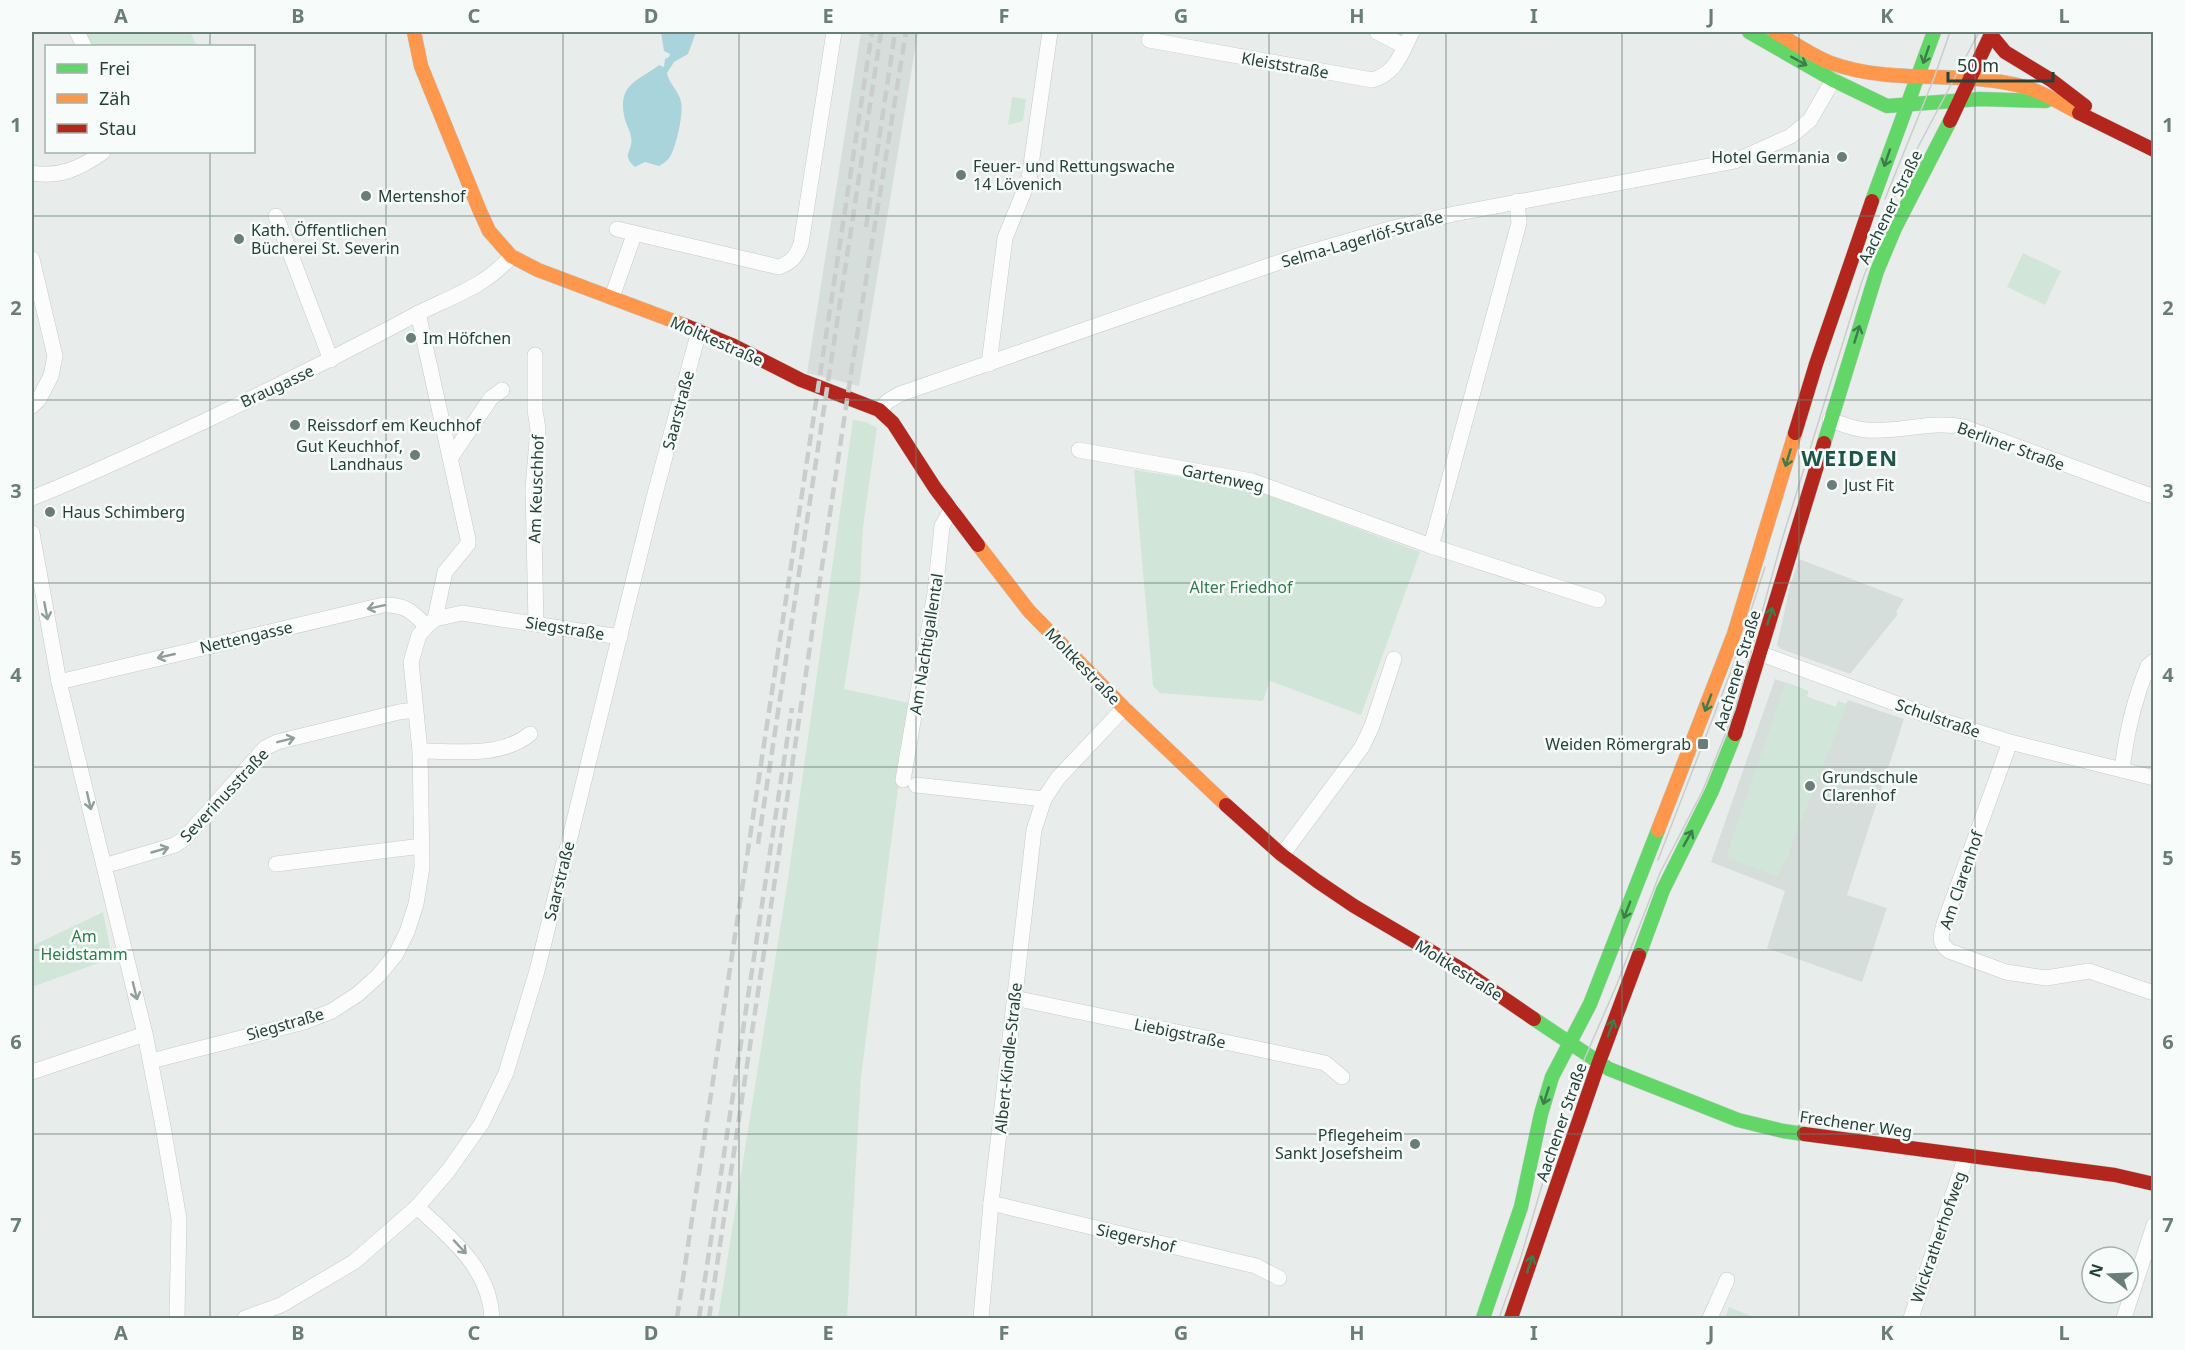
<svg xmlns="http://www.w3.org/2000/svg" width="2185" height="1350" font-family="'Noto Sans',sans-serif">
	<rect width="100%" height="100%" fill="#e8edeb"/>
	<g fill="#d6dedb">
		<path d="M 861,32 L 918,32 L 859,386 L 807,373 Z"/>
		<path d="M 1799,559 L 1904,599 L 1896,612 L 1898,614 L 1850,674 L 1781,649 L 1777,645 L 1790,586 Z"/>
		<path d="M 1775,679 L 1808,691 L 1807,697 L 1836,707 L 1838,701 L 1846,704 L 1848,700 L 1904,719 L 1847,895 L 1887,908 L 1862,982 L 1767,948 L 1785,891 L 1711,862 Z"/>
	</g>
	<g fill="#d1e6d8">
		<path d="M 84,32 L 190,32 L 197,46 L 92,46 Z"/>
		<path d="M 1012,97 L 1026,99 L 1023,121 L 1008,125 Z"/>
		<path d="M 2023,253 L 2061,271 L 2045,305 L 2007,287 Z"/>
		<path d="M 853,420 L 866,422 L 877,428 L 863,527 L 860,586 L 844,689 L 909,703 L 861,1077 L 847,1318 L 718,1318 L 788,879 Z"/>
		<path d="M 1134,470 L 1246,487 L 1420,552 L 1361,715 L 1270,681 L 1263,701 L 1160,693 L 1153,686 Z"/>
		<path d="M 1786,682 L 1808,691 L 1807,697 L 1836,707 L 1838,701 L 1847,704 L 1813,793 L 1795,834 L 1787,857 L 1777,876 L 1726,857 Z"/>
		<path d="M 103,912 L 112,958 L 32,987 L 32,946 Z"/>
		<path d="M 1729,1307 L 1756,1318 L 1725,1318 Z"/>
	</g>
	<path fill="#a9d4db" d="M 661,32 L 696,32 L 688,54 L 674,62 L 667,73 C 669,84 679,91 681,102 C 684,113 676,147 670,157 C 667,161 663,164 659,166 L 645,162 L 635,167 C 620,154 634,151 631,137 C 630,130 625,123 624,115 C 618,83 640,80 659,65 L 664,67 L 665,59 L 669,57 L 670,54 L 664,51 Z"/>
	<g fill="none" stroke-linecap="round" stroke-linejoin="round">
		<g stroke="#c5cac8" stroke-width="16">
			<g id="street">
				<path d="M 77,32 L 84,46"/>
				<path d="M 1377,32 L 1404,46"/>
				<path d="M 1149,40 L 1372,80 C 1397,73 1401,53 1412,32"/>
				<path d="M 32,173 C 59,178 81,168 103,152"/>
				<path d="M 276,216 L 331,360"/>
				<path d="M 617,229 L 779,267 C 792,262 796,257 801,244 L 834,32"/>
				<path d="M 32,259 L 55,356 L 51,376 L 39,399 L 32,406"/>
				<path d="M 612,297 L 634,235"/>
				<path d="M 418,313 L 468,539 L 468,544 L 445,572 L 435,619"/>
				<path d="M 535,355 L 535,410 L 538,429 L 533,488 L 536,623"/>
				<path d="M 989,364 L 1005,238 L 1029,179 L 1050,32"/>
				<path d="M 879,410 L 888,401 L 900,394 L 1294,257 L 1393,228 L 1454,214 L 1735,161 L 1791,136 L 1810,120 L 1833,80"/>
				<path d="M 1830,420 C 1842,424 1853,429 1866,430 C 1899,433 1932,420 1964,427 L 2146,494 L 2154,496"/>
				<path d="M 1079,450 L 1252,481 L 1431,546 L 1519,223 L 1517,201"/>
				<path d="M 451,457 L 491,398 L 502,390"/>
				<path d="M 32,498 C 90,475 146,448 203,422 C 273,388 342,354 411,317 C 446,298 485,288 511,256"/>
				<path d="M 32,533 L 59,682 L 145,1034 L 162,1121 L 179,1219 L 177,1318"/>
				<path d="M 1431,546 L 1598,600"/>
				<path d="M 1759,653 L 1946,722 L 2010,742 L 2154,778"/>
				<path d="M 59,682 L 383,605 C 404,604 412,611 426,626"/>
				<path d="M 2010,742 L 1944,924 C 1941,936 1938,943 1949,951 L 2006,972 L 2032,976 L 2046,978 L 2089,971 L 2154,993"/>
				<path d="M 420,751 C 457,751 500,758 530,734"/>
				<path d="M 2122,770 C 2126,734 2134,700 2148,666 L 2154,661"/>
				<path d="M 903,780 L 935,593 L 942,526 L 952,509"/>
				<path d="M 916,785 L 1044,799"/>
				<path d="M 1282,855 L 1362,747 L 1372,726 L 1394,659"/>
				<path d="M 276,864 L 422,846"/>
				<path d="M 104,866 L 175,845 L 185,838 L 265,748 L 277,742 L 399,712 L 415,710"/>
				<path d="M 1014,998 L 1325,1063 L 1342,1077"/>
				<path d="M 151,1061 L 304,1022 L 332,1011 L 358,994 L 379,975 L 396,954 L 407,932 L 416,904 L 422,867 L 420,751 L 411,662 L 419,635 L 428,625 L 435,619 L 462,613 L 620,637"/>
				<path d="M 32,1072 L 145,1034"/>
				<path d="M 991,1203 L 1256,1266 L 1279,1278"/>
				<path d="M 417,1207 C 451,1238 490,1269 492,1318"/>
				<path d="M 245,1318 L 281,1305 L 354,1262 L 417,1207 L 448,1171 L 482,1123 L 506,1073 L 537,971 L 653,501 L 699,331"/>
				<path d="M 981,1318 L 991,1203 L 1034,830 L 1044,799 L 1058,778 L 1124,708"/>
				<path d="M 1710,1318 L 1727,1280"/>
				<path d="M 1911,1318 L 1966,1156"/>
				<path d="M 2124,1318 L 2154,1225"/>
			</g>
		</g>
		<g stroke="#c3cbc8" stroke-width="15">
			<g id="fast">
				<path d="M 1749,32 L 1833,80 L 1887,106 L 1980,99 L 2046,101"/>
				<path d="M 1872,201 L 1934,32"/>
				<path d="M 1824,443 L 1877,271 L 1895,228 L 1950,121"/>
				<path d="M 1639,955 L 1663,890 L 1712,791 L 1735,734"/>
				<path d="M 1534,1019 L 1609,1069 L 1738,1120 L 1783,1131 L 1804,1134"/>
				<path d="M 1483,1318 L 1521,1207 L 1541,1114 L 1552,1077 L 1590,1004 L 1658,830"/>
			</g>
		</g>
		<g stroke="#c3cbc8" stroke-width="15">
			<g id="slow">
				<path d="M 414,32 L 421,66 L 479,209 L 489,231 L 511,256 L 538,270 L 684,325"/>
				<path d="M 1775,32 C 1793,42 1812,56 1831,63 C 1894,86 1962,69 2025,87 C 2043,92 2062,104 2079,113"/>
				<path d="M 978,545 L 1029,611 L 1124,708 L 1226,805"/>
				<path d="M 1658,830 L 1734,634 L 1795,433"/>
			</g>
		</g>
		<g stroke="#c3cbc8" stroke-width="15">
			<g id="jam">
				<path d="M 1991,35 L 2005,52 L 2051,80 L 2085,106"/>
				<path d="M 2079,113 L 2154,150"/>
				<path d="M 1950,121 L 1992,32"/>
				<path d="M 684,325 L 734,346 L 801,380 L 879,410 L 893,423 L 935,488 L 978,545"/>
				<path d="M 1795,433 L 1816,364 L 1872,201"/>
				<path d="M 1735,734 L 1824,443"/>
				<path d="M 1226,805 L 1282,855 L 1317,881 L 1354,906 L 1461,969 L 1534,1019"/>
				<path d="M 1804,1134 L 2115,1175 L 2154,1184"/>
				<path d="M 1511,1318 L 1599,1062 L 1639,955"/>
			</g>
		</g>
		<use href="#street" stroke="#fcfcfc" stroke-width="15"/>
		<use href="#fast" stroke="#63d668" stroke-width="14"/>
		<use href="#slow" stroke="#ff974d" stroke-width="14"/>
		<use href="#jam" stroke="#b3261e" stroke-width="14"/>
		<g stroke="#c9cdcc" stroke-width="1.5">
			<path d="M 1885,199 L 1934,78 L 1950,32"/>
			<path d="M 1658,860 L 1733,666 L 1765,567"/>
			<path d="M 1499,1318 L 1520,1260 L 1568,1097 L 1617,984 L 1660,873 L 1703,790 L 1735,710 L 1781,543 L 1862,281 L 1893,200 L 1918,147 L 1979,32"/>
		</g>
		<g stroke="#c9cdcc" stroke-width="4.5" stroke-dasharray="12 6" stroke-linecap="butt">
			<path d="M 866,227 L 895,32"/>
			<path d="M 758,844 L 881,32"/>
			<path d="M 677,1318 L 872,32"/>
			<path d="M 699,1318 L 792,708"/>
			<path d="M 709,1318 L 852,367 L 906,32"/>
		</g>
	</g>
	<defs><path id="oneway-shaft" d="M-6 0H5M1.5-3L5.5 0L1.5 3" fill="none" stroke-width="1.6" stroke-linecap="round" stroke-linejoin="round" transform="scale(1.5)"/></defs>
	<g stroke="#3d7d4c">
		<use href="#oneway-shaft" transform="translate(1926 55) rotate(109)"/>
		<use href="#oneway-shaft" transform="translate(1799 61) rotate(29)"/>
		<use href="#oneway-shaft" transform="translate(1887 158) rotate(109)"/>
		<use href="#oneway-shaft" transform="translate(1857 334) rotate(-73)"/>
		<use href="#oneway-shaft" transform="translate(1788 458) rotate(107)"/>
		<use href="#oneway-shaft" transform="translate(1770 616) rotate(-73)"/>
		<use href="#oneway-shaft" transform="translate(1708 703) rotate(111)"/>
		<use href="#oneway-shaft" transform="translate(1688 838) rotate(-61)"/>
		<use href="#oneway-shaft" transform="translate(1627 910) rotate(111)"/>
		<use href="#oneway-shaft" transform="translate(1611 1028) rotate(-70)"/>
		<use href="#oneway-shaft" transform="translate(1546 1096) rotate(108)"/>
		<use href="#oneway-shaft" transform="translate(1530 1264) rotate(-71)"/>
	</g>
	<g stroke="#909f9b">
		<use href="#oneway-shaft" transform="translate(376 607) rotate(168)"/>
		<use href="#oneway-shaft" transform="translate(46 611) rotate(79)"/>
		<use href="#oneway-shaft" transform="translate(166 656) rotate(167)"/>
		<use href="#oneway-shaft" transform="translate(286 740) rotate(-14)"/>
		<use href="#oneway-shaft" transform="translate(89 801) rotate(77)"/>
		<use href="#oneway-shaft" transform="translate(160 850) rotate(-16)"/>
		<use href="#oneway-shaft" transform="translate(135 991) rotate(76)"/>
		<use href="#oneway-shaft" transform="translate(460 1247) rotate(47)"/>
	</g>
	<path fill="none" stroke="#697e78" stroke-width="1.5" stroke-opacity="0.55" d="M 210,32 L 210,46M 386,32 L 386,1318M 563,32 L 563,1318M 739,32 L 739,1318M 916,32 L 916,1318M 1092,32 L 1092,1318M 1269,32 L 1269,1318M 1446,32 L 1446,1318M 1622,32 L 1622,1318M 1799,32 L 1799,1318M 1975,32 L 1975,1318M 210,152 L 210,1318M 32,216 L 2154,216M 32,400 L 2154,400M 32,583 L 2154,583M 32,767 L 2154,767M 32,950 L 2154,950M 32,1134 L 2154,1134"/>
	<g fill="#697e78" stroke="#f7fbf9" stroke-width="2">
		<circle cx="1842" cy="157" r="6"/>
		<circle cx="961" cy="175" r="6"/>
		<circle cx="366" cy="196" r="6"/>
		<circle cx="239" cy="239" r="6"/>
		<circle cx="411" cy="338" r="6"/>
		<circle cx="295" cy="425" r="6"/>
		<circle cx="415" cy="455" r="6"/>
		<circle cx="1832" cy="485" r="6"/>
		<circle cx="50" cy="512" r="6"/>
		<rect x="1697" y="738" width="12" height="12" rx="3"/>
		<circle cx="1810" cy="786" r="6"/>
		<circle cx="1415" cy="1144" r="6"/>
	</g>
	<g text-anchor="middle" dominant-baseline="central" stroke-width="5" stroke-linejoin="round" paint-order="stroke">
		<g font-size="16" fill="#24423a" stroke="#f7fbf9">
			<text transform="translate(1285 65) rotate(10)">Kleiststraße</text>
			<text transform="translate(1890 207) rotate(-64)">Aachener Straße</text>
			<text transform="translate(1362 239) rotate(-16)">Selma-Lagerlöf-Straße</text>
			<text transform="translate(717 341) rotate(24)">Moltkestraße</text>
			<text transform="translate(277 386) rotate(-25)">Braugasse</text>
			<text transform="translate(678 410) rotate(-75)">Saarstraße</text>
			<text transform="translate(2011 446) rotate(20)">Berliner Straße</text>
			<text transform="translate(1223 478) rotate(12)">Gartenweg</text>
			<text transform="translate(536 489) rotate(-88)">Am Keuschhof</text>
			<text transform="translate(565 628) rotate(9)">Siegstraße</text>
			<text transform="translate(246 637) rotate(-13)">Nettengasse</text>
			<text transform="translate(926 644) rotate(-81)">Am Nachtigallental</text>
			<text transform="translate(1083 666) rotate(46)">Moltkestraße</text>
			<text transform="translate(1737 670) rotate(-73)">Aachener Straße</text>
			<text transform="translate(1938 718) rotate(19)">Schulstraße</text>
			<text transform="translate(224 795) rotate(-47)">Severinusstraße</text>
			<text transform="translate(1961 880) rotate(-71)">Am Clarenhof</text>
			<text transform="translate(559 881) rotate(-76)">Saarstraße</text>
			<text transform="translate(1459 970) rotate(32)">Moltkestraße</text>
			<text transform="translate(285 1024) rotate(-16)">Siegstraße</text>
			<text transform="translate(1180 1033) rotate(12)">Liebigstraße</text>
			<text transform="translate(1008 1058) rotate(-84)">Albert-Kindle-Straße</text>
			<text transform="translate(1561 1122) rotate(-71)">Aachener Straße</text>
			<text transform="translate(1856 1124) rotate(8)">Frechener Weg</text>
			<text transform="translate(1938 1237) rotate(-71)">Wickratherhofweg</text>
			<text transform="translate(1136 1238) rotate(13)">Siegershof</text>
		</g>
		<g font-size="16" fill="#24423a" stroke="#f7fbf9" text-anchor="start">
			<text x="1830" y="157" text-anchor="end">Hotel Germania</text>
			<text x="973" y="166">Feuer- und Rettungswache<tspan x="973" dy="18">14 Lövenich</tspan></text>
			<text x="378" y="196">Mertenshof</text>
			<text x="251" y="230">Kath. Öffentlichen<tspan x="251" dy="18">Bücherei St. Severin</tspan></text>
			<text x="423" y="338">Im Höfchen</text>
			<text x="307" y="425">Reissdorf em Keuchhof</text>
			<text x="403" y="446" text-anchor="end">Gut Keuchhof,<tspan x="403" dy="18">Landhaus</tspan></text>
			<text x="1844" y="485">Just Fit</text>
			<text x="62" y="512">Haus Schimberg</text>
			<text x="1691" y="744" text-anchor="end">Weiden Römergrab</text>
			<text x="1822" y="777">Grundschule<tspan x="1822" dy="18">Clarenhof</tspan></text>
			<text x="1403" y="1135" text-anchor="end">Pflegeheim<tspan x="1403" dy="18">Sankt Josefsheim</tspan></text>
		</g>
		<g font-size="16" fill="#2d7a4b" stroke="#f7fbf9">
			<text x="1241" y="587">Alter Friedhof</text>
			<text x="84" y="936">Am<tspan x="84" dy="18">Heidstamm</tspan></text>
		</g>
		<g font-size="22" font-weight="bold" letter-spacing="1.5" fill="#1f5548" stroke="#f7fbf9">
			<text x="1850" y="457">WEIDEN</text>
		</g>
	</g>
	<rect width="2185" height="1350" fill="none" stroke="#f7fbf9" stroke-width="66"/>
	<rect x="45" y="45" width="210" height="108" fill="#f7fbf9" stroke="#a3b1ad" stroke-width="1.5"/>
	<rect x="57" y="64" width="30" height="9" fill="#63d668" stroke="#a3b1ad" stroke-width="1.5"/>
	<text x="99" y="75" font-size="18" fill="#24423a">Frei</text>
	<rect x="57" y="94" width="30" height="9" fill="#ff974d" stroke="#a3b1ad" stroke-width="1.5"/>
	<text x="99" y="105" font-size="18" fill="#24423a">Zäh</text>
	<rect x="57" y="124" width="30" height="9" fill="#b3261e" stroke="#a3b1ad" stroke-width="1.5"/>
	<text x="99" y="135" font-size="18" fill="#24423a">Stau</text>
	<g transform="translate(2110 1275) rotate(288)"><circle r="28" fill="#f7fbf9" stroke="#a3b1ad" stroke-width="1.5"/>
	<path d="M0-4.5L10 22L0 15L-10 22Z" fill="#697e78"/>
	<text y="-9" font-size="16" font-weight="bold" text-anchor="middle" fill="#24423a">N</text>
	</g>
	<path d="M1948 72v9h105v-9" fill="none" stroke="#24423a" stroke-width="3"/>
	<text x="1957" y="72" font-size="18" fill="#24423a" stroke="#f7fbf9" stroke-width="4.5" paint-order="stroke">50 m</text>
	<rect x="33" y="33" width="2119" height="1284" fill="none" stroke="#697e78" stroke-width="2"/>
	<g font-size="20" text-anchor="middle" font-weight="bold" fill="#697e78">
		<text x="121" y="23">A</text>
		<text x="298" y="23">B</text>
		<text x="474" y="23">C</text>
		<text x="651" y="23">D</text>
		<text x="828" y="23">E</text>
		<text x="1004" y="23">F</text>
		<text x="1181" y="23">G</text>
		<text x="1357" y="23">H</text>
		<text x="1534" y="23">I</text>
		<text x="1711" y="23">J</text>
		<text x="1887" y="23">K</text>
		<text x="2064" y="23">L</text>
		<text x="16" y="132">1</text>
		<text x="2168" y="132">1</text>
		<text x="16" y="315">2</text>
		<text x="2168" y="315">2</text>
		<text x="16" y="498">3</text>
		<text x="2168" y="498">3</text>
		<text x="16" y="682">4</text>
		<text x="2168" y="682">4</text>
		<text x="16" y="865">5</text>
		<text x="2168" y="865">5</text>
		<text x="16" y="1049">6</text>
		<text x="2168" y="1049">6</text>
		<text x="16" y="1232">7</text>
		<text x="2168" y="1232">7</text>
		<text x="121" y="1340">A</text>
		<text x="298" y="1340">B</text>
		<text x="474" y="1340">C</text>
		<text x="651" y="1340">D</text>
		<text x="828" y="1340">E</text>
		<text x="1004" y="1340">F</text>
		<text x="1181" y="1340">G</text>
		<text x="1357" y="1340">H</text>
		<text x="1534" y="1340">I</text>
		<text x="1711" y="1340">J</text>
		<text x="1887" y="1340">K</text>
		<text x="2064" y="1340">L</text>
	</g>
</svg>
